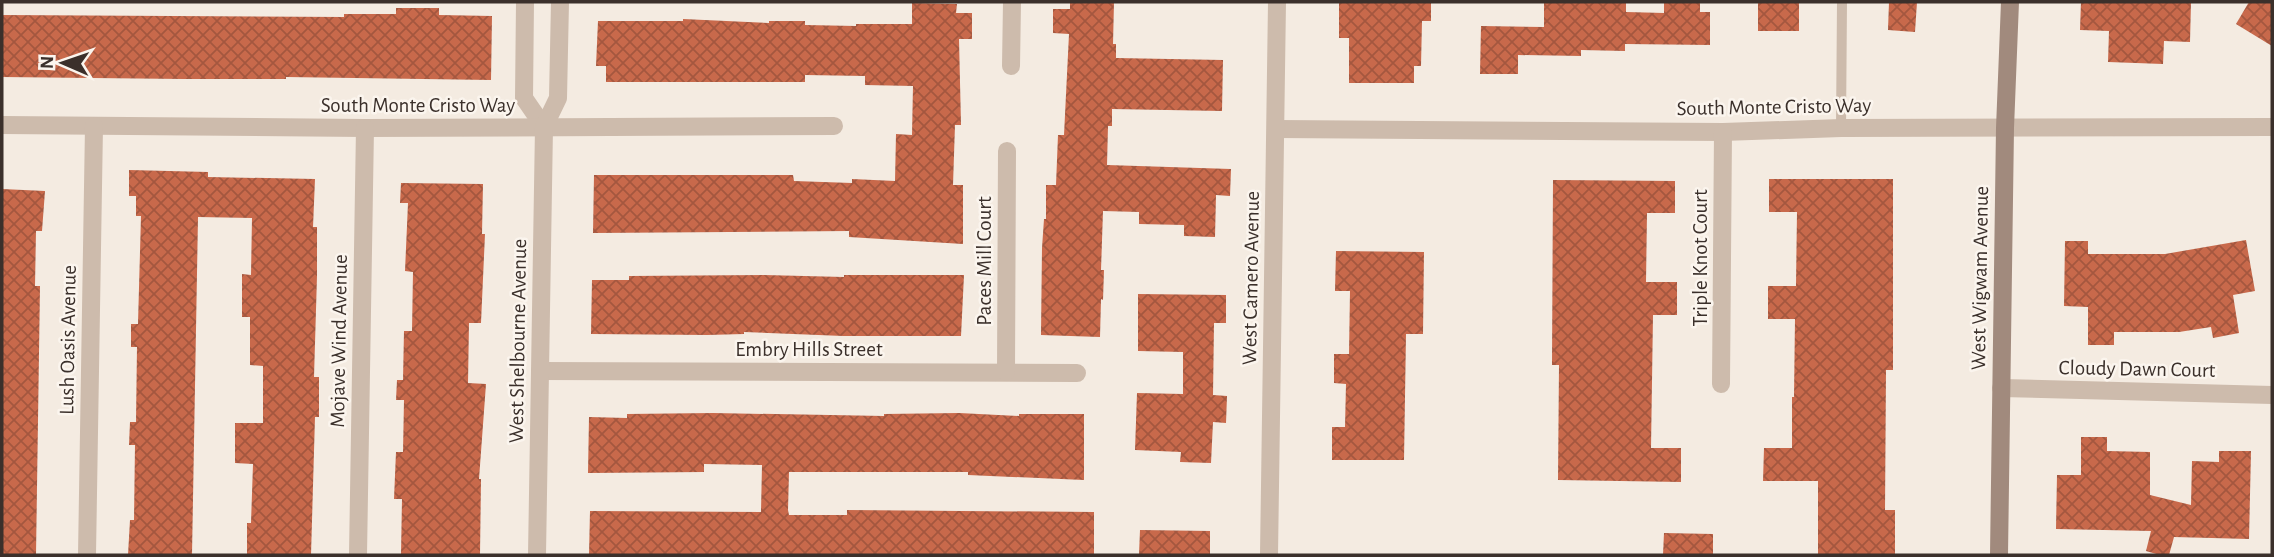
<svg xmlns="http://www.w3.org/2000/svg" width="2274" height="557" font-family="'Alegreya Sans',sans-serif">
	<defs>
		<pattern id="building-cross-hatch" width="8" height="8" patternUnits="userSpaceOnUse" patternTransform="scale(1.75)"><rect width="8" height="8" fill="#c8694b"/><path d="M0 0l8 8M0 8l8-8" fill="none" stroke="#a4573f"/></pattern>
	</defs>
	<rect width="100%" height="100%" fill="#f4ebe1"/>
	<g fill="url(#building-cross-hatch)">
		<path d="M 1070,2 L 1114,2 L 1113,44 L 1116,44 L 1116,58 L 1223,60 L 1222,111 L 1112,109 L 1112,126 L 1108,126 L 1107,165 L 1231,169 L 1230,196 L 1216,195 L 1215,237 L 1184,236 L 1184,225 L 1139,224 L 1139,212 L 1103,211 L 1101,270 L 1104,270 L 1103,300 L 1101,299 L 1100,337 L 1041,335 L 1042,248 L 1044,219 L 1046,219 L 1046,185 L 1056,185 L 1058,135 L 1064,135 L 1069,34 L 1053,33 L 1053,9 L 1070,9 Z"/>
		<path d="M 1339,2 L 1431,2 L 1431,21 L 1422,21 L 1421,66 L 1414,66 L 1414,83 L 1349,83 L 1349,38 L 1339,38 Z"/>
		<path d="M 1544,2 L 1626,2 L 1626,12 L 1664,13 L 1664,2 L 1700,2 L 1700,12 L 1710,12 L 1710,45 L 1625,44 L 1625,51 L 1581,50 L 1581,56 L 1518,55 L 1518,74 L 1480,74 L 1481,26 L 1544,27 Z"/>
		<rect x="1758" y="2" width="41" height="29"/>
		<path d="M 1889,2 L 1917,2 L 1915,32 L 1888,30 Z"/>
		<path d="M 2081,2 L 2191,2 L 2190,42 L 2164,41 L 2163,64 L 2108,62 L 2109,31 L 2080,30 Z"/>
		<path d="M 2249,2 L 2272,2 L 2272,46 L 2236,24 Z"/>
		<path d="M 912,3 L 957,4 L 956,13 L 972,13 L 972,39 L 959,39 L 961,125 L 955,125 L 953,185 L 963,185 L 963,244 L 849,237 L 849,231 L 593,233 L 594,175 L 793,175 L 794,181 L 852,183 L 852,179 L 895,181 L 896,134 L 912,135 L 913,86 L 865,85 L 865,76 L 805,75 L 805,82 L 606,82 L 606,66 L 596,66 L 598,21 L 683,21 L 683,19 L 769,23 L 769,21 L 805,21 L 805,25 L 856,26 L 856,24 L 912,24 Z"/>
		<path d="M 396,8 L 439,8 L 439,15 L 492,16 L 491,80 L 286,77 L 286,79 L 183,79 L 2,77 L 2,15 L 344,17 L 344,14 L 396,14 Z"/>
		<path d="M 129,170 L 208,172 L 208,177 L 315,179 L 313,227 L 317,227 L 317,276 L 314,377 L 319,377 L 319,417 L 315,417 L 311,555 L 247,555 L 247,523 L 251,523 L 253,464 L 235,463 L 235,423 L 263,423 L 263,366 L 250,365 L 250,317 L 242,317 L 242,274 L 251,275 L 252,218 L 198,217 L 192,555 L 128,555 L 130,520 L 134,520 L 135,445 L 129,445 L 130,422 L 136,422 L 137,347 L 131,347 L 131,324 L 138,324 L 141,216 L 136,216 L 136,196 L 129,196 Z"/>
		<path d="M 1769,179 L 1893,179 L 1893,370 L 1886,370 L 1885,510 L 1895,510 L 1895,555 L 1818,555 L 1818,481 L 1763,481 L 1764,448 L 1792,448 L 1792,397 L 1794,397 L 1795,319 L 1768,319 L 1768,286 L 1796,286 L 1797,212 L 1769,212 Z"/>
		<path d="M 1553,180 L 1675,181 L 1675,213 L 1647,213 L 1646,282 L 1677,282 L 1677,315 L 1653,315 L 1651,448 L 1681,448 L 1681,482 L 1558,480 L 1559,365 L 1552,365 Z"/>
		<path d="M 401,183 L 483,184 L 482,234 L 485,234 L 481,323 L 469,323 L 468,383 L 486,384 L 479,479 L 481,479 L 480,555 L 401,555 L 402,499 L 394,499 L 396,452 L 403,452 L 404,400 L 396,400 L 397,380 L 403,380 L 404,331 L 412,331 L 413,272 L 405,271 L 408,203 L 400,203 Z"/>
		<path d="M 2,189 L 45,191 L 42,231 L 36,231 L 35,286 L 40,286 L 36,555 L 2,555 Z"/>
		<path d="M 2246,240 L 2255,291 L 2233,295 L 2239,333 L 2213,338 L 2211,327 L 2179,332 L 2114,332 L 2114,345 L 2088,345 L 2088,307 L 2064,306 L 2065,241 L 2088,241 L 2088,254 L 2165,254 Z"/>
		<path d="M 1336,251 L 1424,252 L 1423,334 L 1406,334 L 1404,460 L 1332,460 L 1332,427 L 1345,427 L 1346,384 L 1334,383 L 1334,354 L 1349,354 L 1350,291 L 1335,291 Z"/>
		<path d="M 764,275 L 844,277 L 844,275 L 964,275 L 961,336 L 843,336 L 744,332 L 744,334 L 707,335 L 591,334 L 592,280 L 629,280 L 629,276 Z"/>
		<path d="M 1138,294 L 1226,295 L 1226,323 L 1214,323 L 1213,395 L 1227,396 L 1226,423 L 1213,422 L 1211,463 L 1180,462 L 1181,452 L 1135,450 L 1137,393 L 1183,394 L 1183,352 L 1138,351 Z"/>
		<path d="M 713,413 L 884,416 L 884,414 L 959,413 L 1019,416 L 1019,414 L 1084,414 L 1084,480 L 968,475 L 968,472 L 789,472 L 788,510 L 789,515 L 847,515 L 847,510 L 1094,512 L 1094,555 L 589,555 L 590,511 L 761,512 L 762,465 L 704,464 L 704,472 L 588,473 L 589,417 L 627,418 L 627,414 Z"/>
		<path d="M 2081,437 L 2107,437 L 2107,451 L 2150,452 L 2150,495 L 2191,505 L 2192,461 L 2219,462 L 2219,451 L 2251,451 L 2249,539 L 2174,537 L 2169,555 L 2160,555 L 2146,551 L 2151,531 L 2056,529 L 2057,475 L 2081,475 Z"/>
		<path d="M 1140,530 L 1210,531 L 1210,555 L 1139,555 Z"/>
		<path d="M 1664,533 L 1713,534 L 1713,555 L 1663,555 Z"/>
	</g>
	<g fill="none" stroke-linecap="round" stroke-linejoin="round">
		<path stroke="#cdbbac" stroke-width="10" d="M 1841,128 L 1842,2"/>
		<g stroke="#cdbbac" stroke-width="18">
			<path d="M 525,2 L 524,98 L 544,127"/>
			<path d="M 1011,66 L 1012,2"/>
			<path d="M 2,125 L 365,128 L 834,126"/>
			<path d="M 1277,129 L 1723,132 L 1841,128 L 2272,127"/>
			<path d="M 540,371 L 1077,373"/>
			<path d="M 1006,372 L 1007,151"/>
			<path d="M 1721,384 L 1723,132"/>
			<path d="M 2001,388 L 2272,395"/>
			<path d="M 87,555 L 94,126"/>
			<path d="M 358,555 L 365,128"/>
			<path d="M 537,555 L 544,127 L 558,98 L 560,2"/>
			<path d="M 1269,555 L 1277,2"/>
		</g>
		<path stroke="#a18a7d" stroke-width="18" d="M 1999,555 L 2005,128 L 2010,2"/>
	</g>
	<g text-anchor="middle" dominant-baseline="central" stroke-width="5" stroke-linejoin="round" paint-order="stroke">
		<g font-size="21" fill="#3b302b" stroke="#fbf5ee">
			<text x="418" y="105">South Monte Cristo Way</text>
			<text transform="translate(1774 107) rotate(-1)">South Monte Cristo Way</text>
			<text transform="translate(1700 258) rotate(-90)">Triple Knot Court</text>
			<text transform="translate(984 261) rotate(-90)">Paces Mill Court</text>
			<text transform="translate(1251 278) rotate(-89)">West Camero Avenue</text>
			<text transform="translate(1980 278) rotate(-89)">West Wigwam Avenue</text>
			<text transform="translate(68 340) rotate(-89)">Lush Oasis Avenue</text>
			<text transform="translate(339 341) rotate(-89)">Mojave Wind Avenue</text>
			<text transform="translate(518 341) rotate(-89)">West Shelbourne Avenue</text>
			<text x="809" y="349">Embry Hills Street</text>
			<text transform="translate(2137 369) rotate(1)">Cloudy Dawn Court</text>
		</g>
	</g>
	<rect width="2274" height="557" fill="none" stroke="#3b302b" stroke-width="7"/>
	<g transform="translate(63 63) rotate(272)" stroke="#fbf5ee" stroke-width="5" paint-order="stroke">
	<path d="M0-5L12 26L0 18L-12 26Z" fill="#3b302b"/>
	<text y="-10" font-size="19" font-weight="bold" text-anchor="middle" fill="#3b302b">N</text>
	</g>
</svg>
